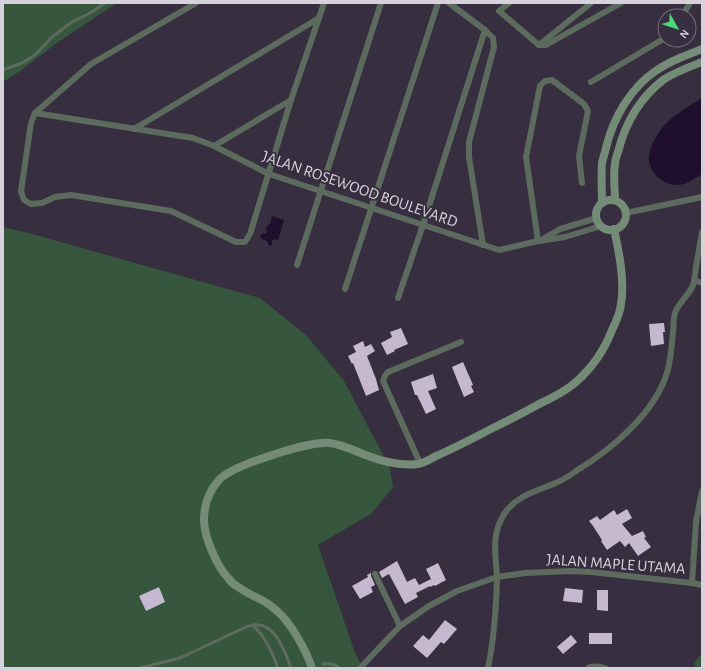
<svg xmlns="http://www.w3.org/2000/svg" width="705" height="671" font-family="'Alegreya Sans',sans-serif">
	<rect width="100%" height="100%" fill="#372f3f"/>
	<g fill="#36573d">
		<path d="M 3,3 L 117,3 L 58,42 L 20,71 L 3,82 Z"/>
		<path d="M 3,227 L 32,234 L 260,298 L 306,335 L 344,381 L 390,468 L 393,487 L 372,513 L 318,545 L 354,650 L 362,668 L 3,668 Z"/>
		<path d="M 702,653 L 702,668 L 694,668 L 695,662 Z"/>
	</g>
	<g fill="#1f0f2d">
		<path d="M 702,98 L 702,174 C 694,179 686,185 677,185 C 663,185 651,174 649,161 C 648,153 652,144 656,137 C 666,119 684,109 702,98 Z"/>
		<path d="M 272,216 L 284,220 L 278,240 L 275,239 L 272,241 L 272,245 L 269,246 L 267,241 L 262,239 L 260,236 L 263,233 L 265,234 L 266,233 L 267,231 L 265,229 L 268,225 L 270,224 Z"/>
	</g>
	<g fill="#c4b9ce">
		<path d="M 664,323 L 665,332 L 663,332 L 664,344 L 651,346 L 649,324 Z"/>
		<path d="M 401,328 L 408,344 L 394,350 L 395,351 L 387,355 L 381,343 L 392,337 L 390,332 Z"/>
		<path d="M 363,341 L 365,347 L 371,344 L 375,351 L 367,356 L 376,379 L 379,390 L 366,396 L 353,363 L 352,364 L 348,356 L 356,352 L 353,346 Z"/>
		<path d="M 463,362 L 473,385 L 471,386 L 474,392 L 464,397 L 452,367 Z"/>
		<path d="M 433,374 L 437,388 L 428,391 L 436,409 L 426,414 L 417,395 L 415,395 L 411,382 Z"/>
		<path d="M 627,509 L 632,518 L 622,524 L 632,536 L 643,531 L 646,537 L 644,538 L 651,547 L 638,556 L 629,543 L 625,547 L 620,541 L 607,550 L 601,541 L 602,540 L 593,526 L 589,521 L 597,516 L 600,520 L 614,510 L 617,515 Z"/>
		<path d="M 397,561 L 407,582 L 415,578 L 419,585 L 431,579 L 426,569 L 438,563 L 446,580 L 435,586 L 434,585 L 430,587 L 430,586 L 416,593 L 418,597 L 405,604 L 389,574 L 382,578 L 379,572 Z"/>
		<path d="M 371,573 L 371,576 L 375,585 L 371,587 L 373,592 L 360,599 L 352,586 L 368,577 L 367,575 Z"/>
		<path d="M 159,587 L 165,602 L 146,611 L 139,596 Z"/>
		<path d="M 565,588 L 583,590 L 582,603 L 563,601 Z"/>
		<path d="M 597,590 L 608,590 L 608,611 L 597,610 Z"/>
		<path d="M 445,620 L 457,629 L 444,644 L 441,642 L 427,658 L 413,646 L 423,635 L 429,640 Z"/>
		<rect x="589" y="633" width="23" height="11"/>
		<path d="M 571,635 L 577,642 L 563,654 L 557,647 Z"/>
	</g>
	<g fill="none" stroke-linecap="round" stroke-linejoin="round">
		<g stroke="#5d6b5f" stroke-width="3">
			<path d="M 3,70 L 5,69 L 22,63 L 35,55 L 52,37 L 72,22 L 90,13 L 105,3"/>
			<path d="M 253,625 C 275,621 285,652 291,668"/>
			<path d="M 323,664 C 329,663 335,664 340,668"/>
			<path d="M 140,668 L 180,658 L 248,626 L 254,626 C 266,638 272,652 278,668"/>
		</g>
		<g stroke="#5d6b5f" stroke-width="6">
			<path d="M 196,3 L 91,64 L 35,113 L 31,123 L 21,191 L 24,200 L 31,204 L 42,203 L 55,197 L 71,195 L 171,211 L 236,242 L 245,242 L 250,234 L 291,100 L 324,3"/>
			<path d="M 449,3 L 485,30 L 493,38 L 494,47 L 469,142 L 469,157 L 483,245"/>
			<path d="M 509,3 L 499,11 L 539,45"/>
			<path d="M 682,16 L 690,3"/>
			<path d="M 539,45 L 546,45 L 621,3"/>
			<path d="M 539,45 L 591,3"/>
			<path d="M 591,82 L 665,38"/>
			<path d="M 35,113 L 193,138 L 214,146 L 269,174 L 499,250 L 538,241 L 565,237 L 601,226"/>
			<path d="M 134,129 L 319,18"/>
			<path d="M 214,146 L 291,100"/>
			<path d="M 626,213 L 702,197"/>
			<path d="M 543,239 L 560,229 L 597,218"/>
			<path d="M 538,241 L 526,157 L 540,86 L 545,81 L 552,80 L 584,104 L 588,111 L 579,156 L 582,183"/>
			<path d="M 297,265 L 381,3"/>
			<path d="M 694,280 L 702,283"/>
			<path d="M 345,289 L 438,3"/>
			<path d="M 398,298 L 423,225 L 485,30"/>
			<path d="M 420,463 L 383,381 L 385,376 L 388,372 L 461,342"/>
			<path d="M 375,574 L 400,626"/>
			<path d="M 692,583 L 696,522 L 702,491"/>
			<path d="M 360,668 L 400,626 L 429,606 L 457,591 L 497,577 L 525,573 L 572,571 L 591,572 L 692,583 L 702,585"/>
			<path d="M 488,668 C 494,639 496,610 497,581 C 497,558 490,538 503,516 C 515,495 538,491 558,482 C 564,479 571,475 576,471 C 612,449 654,414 667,373 C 671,359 672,345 673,331 C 674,325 673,318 675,313 C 678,303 690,294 693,285 C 695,280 695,273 696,267 C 698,256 700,244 702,232"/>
			<path d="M 588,668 C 593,665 600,667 605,668"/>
		</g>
		<g stroke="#738b77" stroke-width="8">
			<path d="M 615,200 C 615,188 613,175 615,164 C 615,160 617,155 618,152 C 625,124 640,98 663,80 C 675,72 689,67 702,62"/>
			<circle cx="611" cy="215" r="15"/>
			<path d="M 602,203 C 602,190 601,176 602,163 C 603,158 605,153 606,148 C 613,118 631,87 657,70 C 671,60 687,55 702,49"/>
			<path d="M 312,668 C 306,650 291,623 277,611 C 265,599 252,597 240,588 C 236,586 231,582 228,578 C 217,566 204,537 204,520 C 204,506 209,491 219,480 C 233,465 309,441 330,443 C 344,445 355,451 368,456 C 384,462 401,466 418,464 C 424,463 431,459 436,456 C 457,447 477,436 497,426 C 511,419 525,412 539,404 C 552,398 566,391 576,382 C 593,367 604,351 612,330 C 616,322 620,313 621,304 C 625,281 619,252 614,229"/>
		</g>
	</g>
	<g text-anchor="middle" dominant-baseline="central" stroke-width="4" stroke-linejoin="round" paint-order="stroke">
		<g font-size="16" fill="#d6d1db" stroke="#372f3f">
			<text transform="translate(360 189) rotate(19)">JALAN ROSEWOOD BOULEVARD</text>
			<text transform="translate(616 564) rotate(4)">JALAN MAPLE UTAMA</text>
		</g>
	</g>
	<rect width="705" height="671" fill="none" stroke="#d6d1db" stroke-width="8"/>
	<g transform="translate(677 28) rotate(129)"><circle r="19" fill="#372f3f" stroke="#77707d"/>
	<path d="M0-3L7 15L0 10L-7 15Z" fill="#4cd677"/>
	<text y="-6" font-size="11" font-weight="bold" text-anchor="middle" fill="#d6d1db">N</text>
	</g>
</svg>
